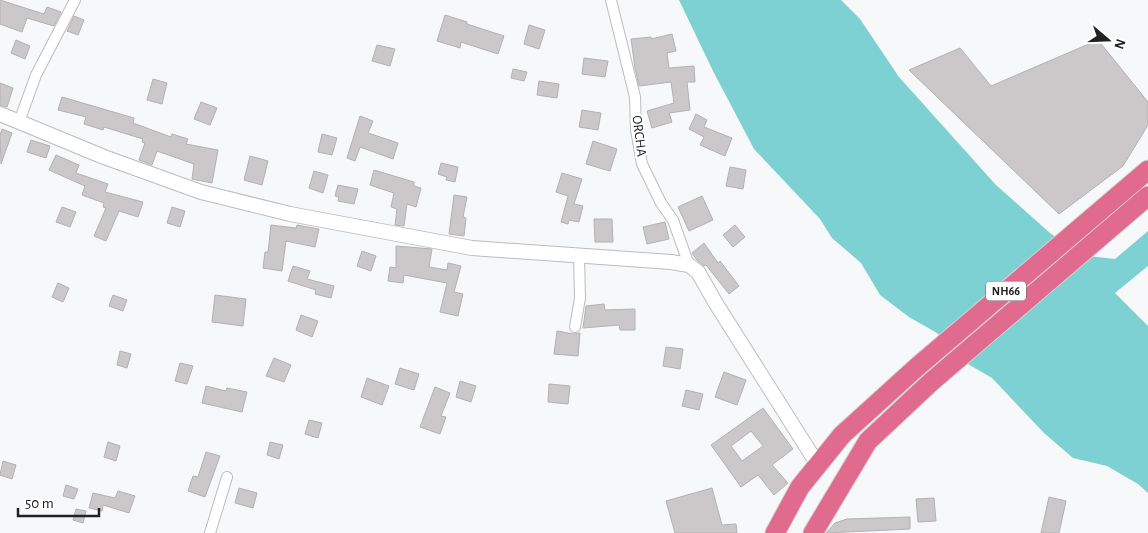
<svg xmlns="http://www.w3.org/2000/svg" width="1148" height="533" font-family="'Alegreya Sans',sans-serif">
	<rect width="100%" height="100%" fill="#f7f8f9"/>
	<path fill="#7dd1d2" d="M 679,0 L 841,0 L 860,19 L 899,77 L 996,185 L 1050,233 L 1080,255 L 1115,259 L 1148,231 L 1148,266 L 1115,293 L 1148,326 L 1148,493 L 1138,484 L 1107,466 L 1073,458 L 1044,433 L 992,378 L 961,360 L 937,333 L 909,317 L 880,295 L 861,263 L 832,238 L 820,219 L 754,149 L 713,71 Z"/>
	<g fill="#cac8c8" stroke="#b3b1b1" fill-rule="evenodd">
		<path d="M 0,0 L 44,14 L 47,7 L 61,12 L 54,26 L 27,18 L 22,32 L 0,24 Z"/>
		<path d="M 445,15 L 467,22 L 467,24 L 504,36 L 498,54 L 461,42 L 460,48 L 437,41 Z"/>
		<path d="M 74,16 L 84,20 L 78,35 L 67,31 Z"/>
		<path d="M 529,25 L 545,30 L 539,49 L 524,44 Z"/>
		<path d="M 672,34 L 676,51 L 667,53 L 669,68 L 694,66 L 695,82 L 687,82 L 690,110 L 669,113 L 672,122 L 652,128 L 647,111 L 674,103 L 671,82 L 639,86 L 635,68 L 631,39 L 651,37 L 651,39 Z"/>
		<path d="M 16,40 L 30,46 L 25,59 L 11,53 Z"/>
		<path d="M 1098,40 L 1148,102 L 1148,125 L 1123,166 L 1059,214 L 909,70 L 960,48 L 991,86 Z"/>
		<path d="M 377,45 L 395,49 L 390,66 L 372,61 Z"/>
		<path d="M 584,58 L 608,61 L 605,77 L 582,74 Z"/>
		<path d="M 513,69 L 527,72 L 524,81 L 511,78 Z"/>
		<path d="M 153,79 L 167,83 L 162,104 L 147,100 Z"/>
		<path d="M 539,81 L 559,84 L 557,98 L 537,95 Z"/>
		<path d="M 0,83 L 13,88 L 7,107 L 0,105 Z"/>
		<path d="M 62,97 L 134,118 L 133,123 L 171,137 L 172,134 L 188,139 L 186,144 L 218,150 L 212,183 L 192,179 L 194,164 L 157,151 L 152,165 L 139,160 L 145,143 L 142,142 L 143,139 L 104,127 L 103,130 L 84,124 L 86,117 L 58,110 Z"/>
		<path d="M 201,102 L 217,108 L 210,125 L 194,119 Z"/>
		<path d="M 582,110 L 601,113 L 598,130 L 579,127 Z"/>
		<path d="M 696,114 L 707,120 L 704,127 L 732,138 L 725,156 L 700,145 L 704,137 L 689,129 Z"/>
		<path d="M 360,116 L 373,121 L 368,133 L 398,143 L 393,159 L 360,147 L 355,161 L 347,158 Z"/>
		<path d="M 2,129 L 12,133 L 1,164 L 0,135 Z"/>
		<path d="M 322,134 L 337,138 L 332,155 L 318,152 Z"/>
		<path d="M 31,140 L 50,146 L 46,158 L 27,152 Z"/>
		<path d="M 593,141 L 617,149 L 610,171 L 586,164 Z"/>
		<path d="M 56,155 L 79,165 L 76,173 L 108,184 L 105,192 L 143,202 L 138,217 L 119,211 L 106,241 L 94,236 L 106,208 L 103,207 L 104,203 L 82,195 L 85,186 L 49,170 Z"/>
		<path d="M 250,156 L 268,161 L 262,185 L 244,180 Z"/>
		<path d="M 441,163 L 458,167 L 455,182 L 446,180 L 447,177 L 438,174 Z"/>
		<path d="M 730,167 L 746,170 L 743,189 L 726,186 Z"/>
		<path d="M 374,170 L 414,182 L 414,186 L 421,188 L 416,207 L 407,204 L 404,226 L 395,225 L 397,209 L 391,207 L 394,193 L 370,185 Z"/>
		<path d="M 314,171 L 328,175 L 323,193 L 309,188 Z"/>
		<path d="M 562,173 L 582,179 L 574,204 L 583,206 L 579,222 L 569,220 L 568,224 L 561,222 L 568,196 L 556,192 Z"/>
		<path d="M 338,185 L 358,189 L 354,204 L 338,201 L 339,197 L 335,196 Z"/>
		<path d="M 454,195 L 467,197 L 463,217 L 466,218 L 464,236 L 449,234 Z"/>
		<path d="M 702,196 L 713,220 L 689,231 L 678,207 Z"/>
		<path d="M 62,207 L 76,212 L 70,227 L 56,222 Z"/>
		<path d="M 172,207 L 185,211 L 180,227 L 167,223 Z"/>
		<path d="M 594,219 L 612,219 L 613,242 L 595,242 Z"/>
		<path d="M 665,222 L 669,239 L 647,244 L 643,227 Z"/>
		<path d="M 271,225 L 296,228 L 297,225 L 319,229 L 315,247 L 286,241 L 282,271 L 263,268 L 265,252 L 268,252 Z"/>
		<path d="M 735,225 L 745,237 L 733,247 L 723,235 Z"/>
		<path d="M 704,243 L 718,263 L 720,261 L 739,286 L 729,294 L 706,265 L 704,266 L 697,260 L 692,253 Z"/>
		<path d="M 396,246 L 432,249 L 429,267 L 447,270 L 448,263 L 461,266 L 454,292 L 463,294 L 458,316 L 440,312 L 447,283 L 404,275 L 403,283 L 388,281 L 390,267 L 396,268 Z"/>
		<path d="M 362,251 L 376,256 L 371,271 L 357,266 Z"/>
		<path d="M 293,266 L 310,271 L 307,279 L 334,286 L 331,298 L 315,294 L 316,290 L 288,281 Z"/>
		<path d="M 58,283 L 69,288 L 63,302 L 52,297 Z"/>
		<path d="M 113,295 L 127,300 L 123,311 L 109,306 Z"/>
		<path d="M 215,295 L 246,299 L 243,326 L 212,322 Z"/>
		<path d="M 604,304 L 605,310 L 635,309 L 635,330 L 620,330 L 619,325 L 583,328 L 586,306 Z"/>
		<path d="M 301,315 L 318,321 L 312,337 L 296,330 Z"/>
		<path d="M 557,331 L 574,334 L 580,333 L 578,356 L 554,354 Z"/>
		<path d="M 666,347 L 683,349 L 680,369 L 663,366 Z"/>
		<path d="M 120,351 L 131,354 L 127,368 L 117,365 Z"/>
		<path d="M 274,358 L 291,365 L 284,382 L 266,376 Z"/>
		<path d="M 180,363 L 193,366 L 187,384 L 175,381 Z"/>
		<path d="M 400,368 L 419,374 L 414,390 L 395,384 Z"/>
		<path d="M 724,372 L 746,380 L 737,405 L 715,397 Z"/>
		<path d="M 367,378 L 389,386 L 382,405 L 361,397 Z"/>
		<path d="M 460,381 L 476,386 L 471,402 L 456,397 Z"/>
		<path d="M 549,384 L 570,386 L 568,404 L 548,402 Z"/>
		<path d="M 206,386 L 226,391 L 227,388 L 247,392 L 242,412 L 202,403 Z"/>
		<path d="M 435,387 L 450,393 L 441,416 L 446,417 L 440,434 L 420,427 Z"/>
		<path d="M 686,390 L 703,394 L 699,410 L 682,406 Z"/>
		<path d="M 763,408 L 793,449 L 772,465 L 788,483 L 774,495 L 758,475 L 741,487 L 711,445 ZM 751,431 L 763,446 L 742,461 L 731,446 Z"/>
		<path d="M 309,420 L 322,423 L 318,438 L 305,434 Z"/>
		<path d="M 108,442 L 120,446 L 116,461 L 104,457 Z"/>
		<path d="M 270,442 L 283,445 L 279,459 L 267,455 Z"/>
		<path d="M 206,452 L 220,456 L 205,497 L 188,491 L 193,476 L 198,477 Z"/>
		<path d="M 3,461 L 16,465 L 12,479 L 0,475 Z"/>
		<path d="M 66,485 L 78,489 L 74,499 L 63,496 Z"/>
		<path d="M 239,488 L 257,493 L 253,508 L 235,503 Z"/>
		<path d="M 712,488 L 722,525 L 736,524 L 737,533 L 675,533 L 666,501 Z"/>
		<path d="M 118,491 L 135,496 L 129,513 L 103,505 L 102,511 L 89,508 L 93,493 L 115,498 Z"/>
		<path d="M 1049,497 L 1066,501 L 1059,533 L 1041,533 Z"/>
		<path d="M 934,498 L 936,521 L 918,522 L 916,499 Z"/>
		<path d="M 76,509 L 86,511 L 83,523 L 73,520 Z"/>
		<path d="M 910,517 L 910,529 L 826,533 L 835,523 L 847,519 Z"/>
	</g>
	<g fill="none" stroke-linecap="round" stroke-linejoin="round">
		<g stroke="#bbbcbd" stroke-width="12">
			<g id="street">
				<path d="M 611,0 L 635,97 L 636,130 L 642,164 L 661,203 L 673,220 L 689,265"/>
				<path d="M 19,122 L 36,75 L 75,0"/>
				<path d="M 575,327 L 580,298 L 579,256"/>
				<path d="M 210,533 L 227,477"/>
			</g>
		</g>
		<g stroke="#bbbcbd" stroke-width="16">
			<path id="secondary" d="M 0,114 L 104,157 L 201,192 L 290,214 L 472,248 L 671,262 L 689,265 L 698,272 L 715,302 L 818,465"/>
		</g>
		<g stroke="#d3d3d3" stroke-width="21">
			<g id="highway">
				<path d="M 775,533 L 800,487 L 842,435 L 917,367 L 1148,170"/>
				<path d="M 813,533 L 868,441 L 931,382 L 1148,196"/>
			</g>
		</g>
		<use href="#street" stroke="#fff" stroke-width="10"/>
		<use href="#secondary" stroke="#fff" stroke-width="14"/>
		<use href="#highway" stroke="#e16a8f" stroke-width="19"/>
	</g>
	<g text-anchor="middle" dominant-baseline="central" stroke-width="4.5" stroke-linejoin="round" paint-order="stroke">
		<rect fill="#fff" stroke="#646464" stroke-width="1" x="986" y="281.5" width="40" height="19" rx="4"/>
		<g font-size="12" font-weight="bold" fill="#212122">
			<text x="1006" y="291">NH66</text>
		</g>
		<g font-size="14" fill="#212122" stroke="#fff">
			<text transform="translate(639 136) rotate(83)">ORCHA</text>
		</g>
	</g>
	<g transform="translate(1108 40) rotate(109)" stroke="#ffffff" stroke-width="4" paint-order="stroke">
	<path d="M0-4L9 19L0 12L-9 19Z" fill="#212122"/>
	<text y="-8" font-size="14" font-weight="bold" text-anchor="middle" fill="#212122">N</text>
	</g>
	<path d="M18 508v8h81v-8" fill="none" stroke="#212122" stroke-width="2.5"/>
	<text x="25" y="508" font-size="15" fill="#212122" stroke="#ffffff" stroke-width="4" paint-order="stroke">50 m</text>
</svg>
